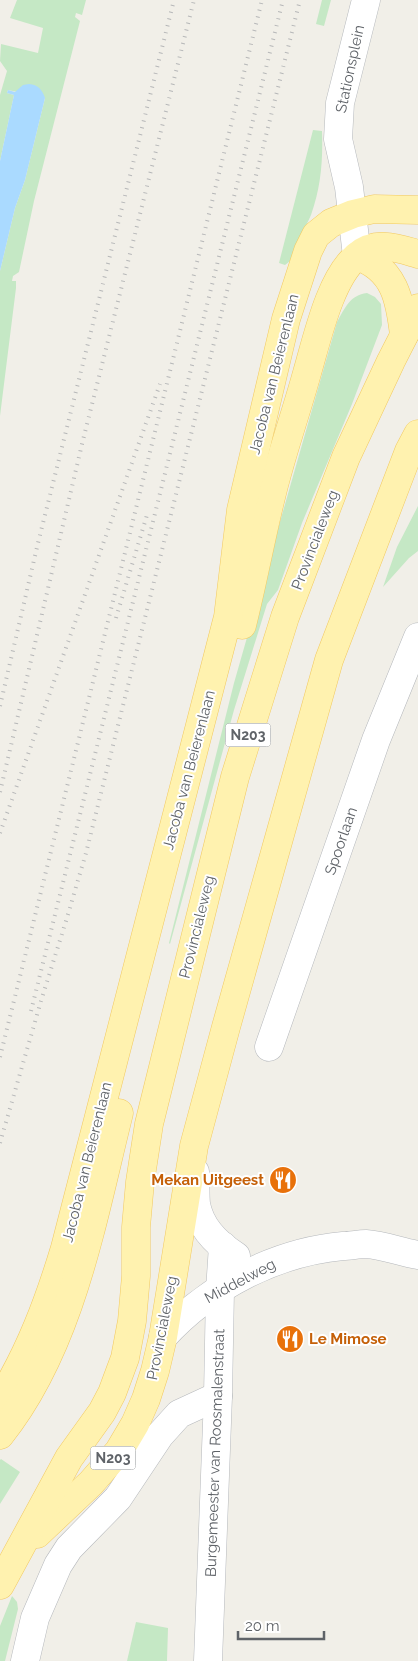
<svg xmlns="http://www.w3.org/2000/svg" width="418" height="1661" font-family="Raleway,sans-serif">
	<rect width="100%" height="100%" fill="#f1efe8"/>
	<g fill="#c5e8c5">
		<path d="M 17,0 L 86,0 L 82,15 L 76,13 L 75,17 L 80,21 L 34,201 L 19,272 L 13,276 L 12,281 L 16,281 L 16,288 L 0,416 L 0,271 L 15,208 L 25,180 L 45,98 L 8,90 L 7,93 L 14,95 L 0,161 L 0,95 L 7,71 L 0,61 L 1,44 L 38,53 L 43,28 L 10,18 Z"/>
		<path d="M 322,0 L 331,0 L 324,26 L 316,24 Z"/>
		<path d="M 313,130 L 322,131 C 323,161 321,187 311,215 C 308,222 304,229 301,236 C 296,247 296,258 285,265 L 279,263 Z"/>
		<path d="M 367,293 L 375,297 L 381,304 L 382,325 L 352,404 L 302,523 L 278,590 L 267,604 L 234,710 L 170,944 L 169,943 L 234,683 L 337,322 C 345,308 350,295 367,293 Z"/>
		<path d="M 418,506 L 418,551 L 409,558 L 383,587 L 397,547 Z"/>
		<path d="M 1,1459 L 20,1472 L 0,1504 L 0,1460 Z"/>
		<path d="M 12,1596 L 17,1602 L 18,1609 L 5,1661 L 0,1661 L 0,1626 Z"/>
		<path d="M 136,1622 L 168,1628 L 167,1661 L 127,1661 Z"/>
	</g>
	<path fill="#aadaff" d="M 29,84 C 38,85 42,89 45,98 L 25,180 L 15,208 L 0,271 L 0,161 L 14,95 L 7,93 L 8,90 L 15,92 L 23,85 Z"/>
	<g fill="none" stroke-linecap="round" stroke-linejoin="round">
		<g stroke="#b5b8bc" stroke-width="29">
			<g id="minor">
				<path d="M 357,256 L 349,187 L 338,139 L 340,103 L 366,0"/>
				<path d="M 269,1047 L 376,740 L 418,637"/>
				<path d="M 195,1172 C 196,1183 195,1194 196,1204 C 200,1227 217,1244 236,1256"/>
				<path d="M 163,1337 C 208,1287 276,1252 343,1246 C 350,1246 358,1244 366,1244 C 383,1245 401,1252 418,1255"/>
				<path d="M 25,1661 L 35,1618 L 58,1565 L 69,1548 L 118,1498 L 160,1435 L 179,1414 L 218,1396"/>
				<path d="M 208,1661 L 218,1396 L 220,1290 L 223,1246"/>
			</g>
		</g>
		<g stroke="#f2c960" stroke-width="29">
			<g id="major">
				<path d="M 357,256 C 395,269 400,300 404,335"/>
				<path d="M 242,625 C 253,581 261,537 272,493 C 282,452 296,413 307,373 C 317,339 330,278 357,256 C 376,240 397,248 418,254"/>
				<path d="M 0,1400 C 30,1352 49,1301 65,1248 L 228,617 L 241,510 L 286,319 L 308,251 L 316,235 L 331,223 L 353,214 L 374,209 L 418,210"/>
				<path d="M 0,1435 C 71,1346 92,1221 119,1113"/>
				<path d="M 37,1534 L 91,1483 L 119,1451 L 135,1424 L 146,1399 L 155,1371 L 163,1337 L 194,1146 L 226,1027 L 329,660 L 409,451 L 418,434"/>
				<path d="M 0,1585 L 69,1458 L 102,1412 L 112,1393 L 125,1358 L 132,1321 L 136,1276 L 136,1227 L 140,1182 L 149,1124 L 235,777 L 285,617 L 346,457 L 391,361 L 418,308"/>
			</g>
		</g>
		<use href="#minor" stroke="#fff" stroke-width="28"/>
		<use href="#major" stroke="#fff2af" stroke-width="28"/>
		<g stroke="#b6b7b8" stroke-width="4" stroke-dasharray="1 6" stroke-linecap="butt">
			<path d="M 116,618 L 147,515"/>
			<path d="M 0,706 L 38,543 L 174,0"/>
			<path d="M 0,792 L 83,440 L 194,0"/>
			<path d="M 0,833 L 160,384"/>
			<path d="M 31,1011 L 283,0"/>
			<path d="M 0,1057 L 262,0"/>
			<path d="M 0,1143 L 41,1001 L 66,921 L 86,853 L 300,0"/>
		</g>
	</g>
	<defs>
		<g id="restaurant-disc" transform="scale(1.4375)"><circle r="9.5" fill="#e8710a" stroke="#fff"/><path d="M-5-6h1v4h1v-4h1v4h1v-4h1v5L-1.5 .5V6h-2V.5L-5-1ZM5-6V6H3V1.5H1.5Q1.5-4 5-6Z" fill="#fff"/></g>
	</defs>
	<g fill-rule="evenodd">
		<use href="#restaurant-disc" x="283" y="1180"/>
		<use href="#restaurant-disc" x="290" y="1339"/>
	</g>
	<g text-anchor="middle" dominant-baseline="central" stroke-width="4" stroke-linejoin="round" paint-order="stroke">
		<g fill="#fff" stroke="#8f9295" stroke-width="1">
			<rect x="225.5" y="723.5" width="45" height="23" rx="4"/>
			<rect x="90.5" y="1446.5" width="45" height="23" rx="4"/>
		</g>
		<g font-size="14" font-weight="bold" fill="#5f6368">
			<text x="248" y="735">N203</text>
			<text x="113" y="1458">N203</text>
		</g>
		<g font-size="15" fill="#5f6368" stroke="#fff">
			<text transform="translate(350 69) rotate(-78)">Stationsplein</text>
			<text transform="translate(274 374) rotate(-76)">Jacoba van Beierenlaan</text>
			<text transform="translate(315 540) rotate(-69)">Provincialeweg</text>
			<text transform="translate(189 770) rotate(-75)">Jacoba van Beierenlaan</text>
			<text transform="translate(341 841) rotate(-71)">Spoorlaan</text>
			<text transform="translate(197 927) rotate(-76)">Provincialeweg</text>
			<text transform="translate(87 1162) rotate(-76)">Jacoba van Beierenlaan</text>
			<text transform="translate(240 1281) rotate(-28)">Middelweg</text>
			<text transform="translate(162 1328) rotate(-79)">Provincialeweg</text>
			<text transform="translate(215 1453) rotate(-88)">Burgemeester van Roosmalenstraat</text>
		</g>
		<g font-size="15" font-weight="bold" fill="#c56008" stroke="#fff" text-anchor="end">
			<text x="264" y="1180">Mekan Uitgeest</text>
			<text x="309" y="1339" text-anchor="start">Le Mimose</text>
		</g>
	</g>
	<path d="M238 1631v8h86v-8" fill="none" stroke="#5f6368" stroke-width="2.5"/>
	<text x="245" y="1631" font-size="15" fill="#5f6368" stroke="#ffffff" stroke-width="4" paint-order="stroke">20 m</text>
</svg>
